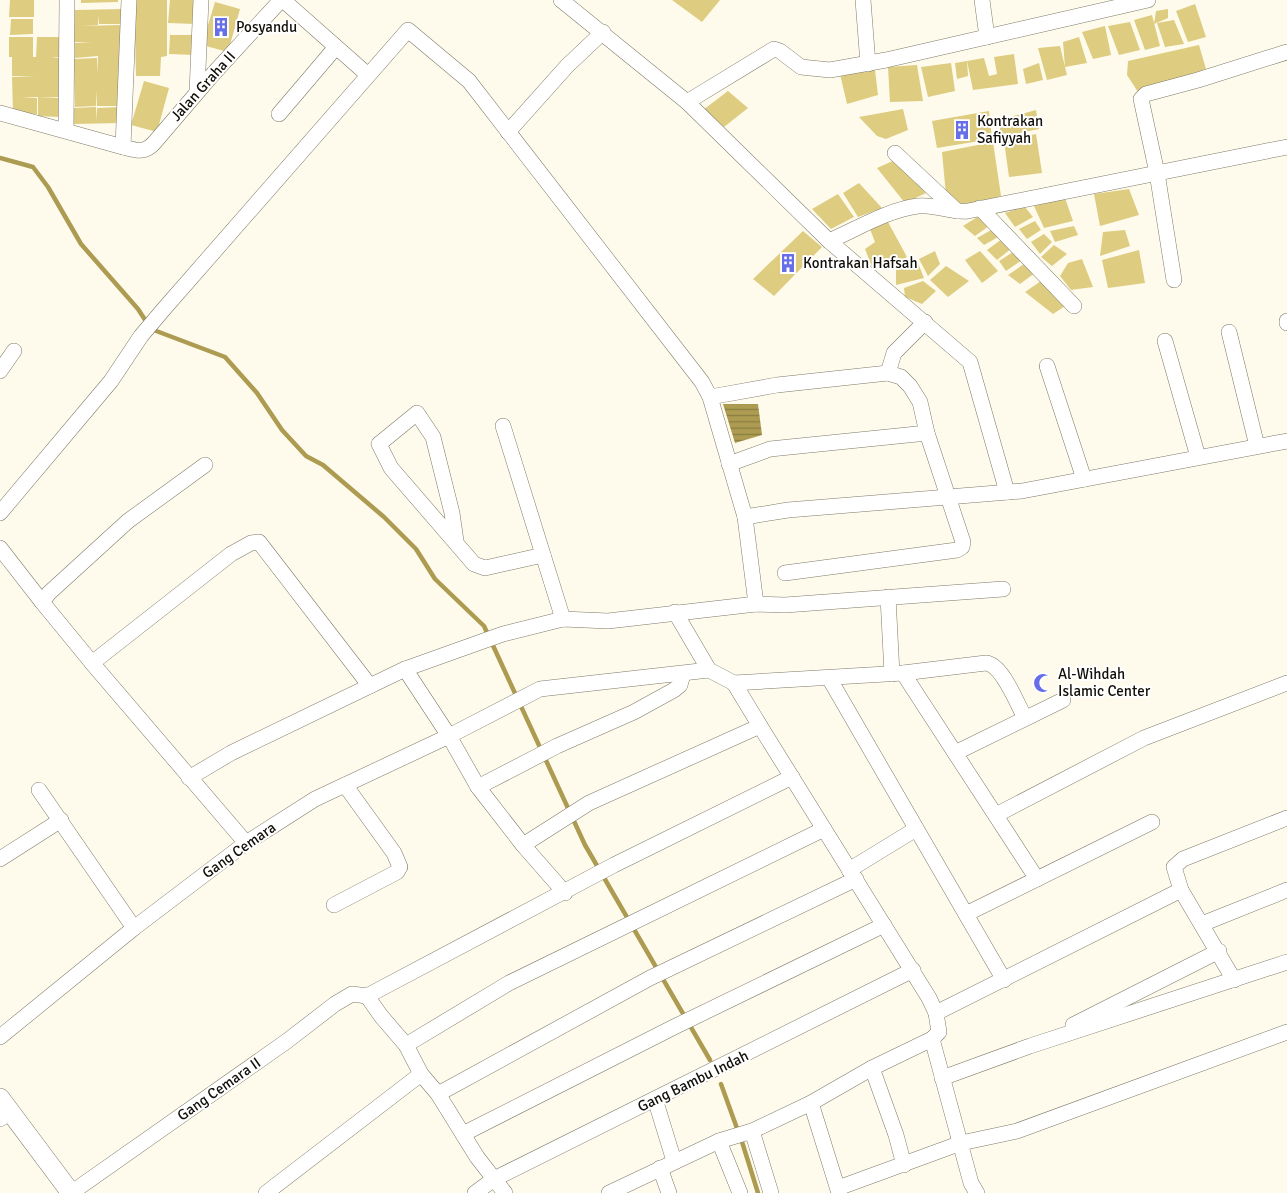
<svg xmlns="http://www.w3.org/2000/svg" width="1287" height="1193" font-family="Signika,sans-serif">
	<defs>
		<pattern id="water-rules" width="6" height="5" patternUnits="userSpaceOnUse" patternTransform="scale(1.25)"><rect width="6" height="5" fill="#ac9b50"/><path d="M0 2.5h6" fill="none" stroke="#8b7d41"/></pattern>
	</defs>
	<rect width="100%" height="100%" fill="#fffbec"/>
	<path fill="url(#water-rules)" d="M 723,404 L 758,404 L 762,435 L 735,443 Z"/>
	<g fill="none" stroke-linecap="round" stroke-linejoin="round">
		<g stroke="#ac9b50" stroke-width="4.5">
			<path d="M 0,158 L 33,167 L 48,187 L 81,244 L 138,309 L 151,329 L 225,357 L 257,393 L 282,430 L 306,456 L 323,465 L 384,517 L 416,549 L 435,579 L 484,626 L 585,845 L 710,1060"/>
			<path d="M 721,1084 L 743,1145 L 758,1193"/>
		</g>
	</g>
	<g fill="#decc80">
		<path d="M 10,0 L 34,0 L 34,17 L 9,17 Z"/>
		<path d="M 81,0 L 118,0 L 118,2 L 81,3 Z"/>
		<path d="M 134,0 L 167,0 L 167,56 L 161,57 L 160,76 L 136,76 Z"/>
		<path d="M 170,0 L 196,0 L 195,24 L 168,23 Z"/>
		<path d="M 672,0 L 720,0 L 702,22 Z"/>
		<path d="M 215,2 L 240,9 L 228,52 L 202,45 Z"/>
		<path d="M 1195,4 L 1206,37 L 1188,42 L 1176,11 Z"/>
		<path d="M 122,9 L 122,24 L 99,24 L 98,15 L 98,25 L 82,26 L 120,25 L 120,106 L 97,106 L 97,90 L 96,106 L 75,107 L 74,59 L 97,58 L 98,74 L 98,56 L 75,58 L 75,43 L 92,43 L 74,42 L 75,10 Z"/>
		<path d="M 1168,9 L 1168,18 L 1154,24 L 1156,11 Z"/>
		<path d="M 1152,15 L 1160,46 L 1145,50 L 1134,20 Z"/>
		<path d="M 11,19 L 33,19 L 33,34 L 10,35 Z"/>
		<path d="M 1174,20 L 1184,44 L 1165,47 L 1157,23 Z"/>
		<path d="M 1130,22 L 1140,50 L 1119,55 L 1108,26 Z"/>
		<path d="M 1105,26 L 1111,55 L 1093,59 L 1082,32 Z"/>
		<path d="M 170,35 L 194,35 L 194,55 L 169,54 Z"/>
		<path d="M 9,37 L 33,37 L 33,57 L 36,57 L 37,37 L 61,37 L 61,57 L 51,57 L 60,58 L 60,97 L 22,97 L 37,98 L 37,114 L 13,113 L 12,77 L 35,76 L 12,76 L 12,57 L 9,57 Z"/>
		<path d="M 1079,37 L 1087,63 L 1065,67 L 1067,75 L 1047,80 L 1038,48 L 1060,46 L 1065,67 L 1063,42 Z"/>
		<path d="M 1199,45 L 1206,69 L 1138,92 L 1127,75 L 1128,61 Z"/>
		<path d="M 1014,54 L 1018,84 L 973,90 L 967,61 L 984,58 L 989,76 L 997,74 L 994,57 Z"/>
		<path d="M 967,61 L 968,76 L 957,79 L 955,63 Z"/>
		<path d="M 951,63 L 955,91 L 928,97 L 921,67 Z"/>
		<path d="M 1039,63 L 1043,80 L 1026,84 L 1023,69 Z"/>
		<path d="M 917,65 L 923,101 L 890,102 L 888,67 Z"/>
		<path d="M 875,70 L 878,95 L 847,104 L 840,74 Z"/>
		<path d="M 144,81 L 169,88 L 157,132 L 131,125 Z"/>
		<path d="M 728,91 L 748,108 L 724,127 L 703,110 Z"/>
		<path d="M 38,97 L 61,98 L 60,117 L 38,116 Z"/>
		<path d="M 96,107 L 96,121 L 97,108 L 120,107 L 120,123 L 74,124 L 74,108 Z"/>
		<path d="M 903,109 L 908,130 L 886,139 L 877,136 L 859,117 Z"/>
		<path d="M 1036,110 L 1039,129 L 1001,137 L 999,120 Z"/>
		<path d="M 989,111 L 992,139 L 937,148 L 932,121 Z"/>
		<path d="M 1036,134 L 1042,173 L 1009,177 L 1004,141 Z"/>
		<path d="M 993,142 L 1001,196 L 962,207 L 946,195 L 942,152 Z"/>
		<path d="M 895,160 L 926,193 L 905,203 L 877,168 Z"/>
		<path d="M 859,183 L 882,208 L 858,217 L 843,193 Z"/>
		<path d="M 1129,189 L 1139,215 L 1100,226 L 1094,194 Z"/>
		<path d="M 838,194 L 854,217 L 831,229 L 812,209 Z"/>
		<path d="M 1065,198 L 1073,221 L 1044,228 L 1034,206 Z"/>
		<path d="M 1025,207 L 1033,217 L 1015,227 L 1005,213 Z"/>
		<path d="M 979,216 L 989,226 L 975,236 L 963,226 Z"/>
		<path d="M 1035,221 L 1041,230 L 1027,239 L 1019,229 Z"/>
		<path d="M 888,222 L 907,257 L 884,268 L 873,269 L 865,249 L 875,242 L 870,229 Z"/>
		<path d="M 1074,226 L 1078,235 L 1055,242 L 1050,231 Z"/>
		<path d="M 993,229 L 1000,236 L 984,245 L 977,238 Z"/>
		<path d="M 1125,230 L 1130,246 L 1100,256 L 1103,232 Z"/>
		<path d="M 803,231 L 822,247 L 774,296 L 753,279 Z"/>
		<path d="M 1044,234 L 1052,242 L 1040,254 L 1031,242 Z"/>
		<path d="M 1002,239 L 1012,248 L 997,260 L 987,250 Z"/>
		<path d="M 1054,245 L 1067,254 L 1052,266 L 1041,257 Z"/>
		<path d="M 1139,250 L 1145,283 L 1108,288 L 1102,260 Z"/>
		<path d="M 935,251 L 940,264 L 928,276 L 919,259 Z"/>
		<path d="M 980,251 L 998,271 L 982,283 L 965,260 Z"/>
		<path d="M 1013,252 L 1022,260 L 1006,271 L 999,261 Z"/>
		<path d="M 916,258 L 924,278 L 896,285 L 896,266 Z"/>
		<path d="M 1082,259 L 1093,287 L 1071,290 L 1060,276 L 1068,263 Z"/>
		<path d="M 1024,264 L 1035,273 L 1020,284 L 1008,275 Z"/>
		<path d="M 946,266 L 969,281 L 948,297 L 930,280 Z"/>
		<path d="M 923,281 L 936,291 L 922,304 L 905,297 L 904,288 Z"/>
		<path d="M 1041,281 L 1068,304 L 1053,314 L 1025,292 Z"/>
	</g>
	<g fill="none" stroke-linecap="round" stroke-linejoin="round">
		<g stroke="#7e7a69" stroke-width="16">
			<g id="minor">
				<path d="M 129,0 L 123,147 C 136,150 144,154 154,143 L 213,74 L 281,0"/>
				<path d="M 283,0 L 368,75"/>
				<path d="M 561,0 L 687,102 L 829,241 L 970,362 L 1007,492"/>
				<path d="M 863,0 L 868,64"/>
				<path d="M 982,0 L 987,37"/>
				<path d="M 197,92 L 201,0"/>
				<path d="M 687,102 L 774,49 L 780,51 L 801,67 L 830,70 L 886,60 L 1148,0"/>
				<path d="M 0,113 L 123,147"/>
				<path d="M 279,114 L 336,47"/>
				<path d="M 66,129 L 67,0"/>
				<path d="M 508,132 L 567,66 L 603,32"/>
				<path d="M 895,153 L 957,211"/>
				<path d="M 980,208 L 1074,306"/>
				<path d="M 829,241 C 857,229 887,210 918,206 C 935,204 951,213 968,211 L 1287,147"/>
				<path d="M 1174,280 L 1157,173 L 1141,99 L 1146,94 L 1198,80 L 1287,52"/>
				<path d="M 1287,321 L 1287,323"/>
				<path d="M 1229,332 L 1257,446"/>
				<path d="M 1165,341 L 1198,457"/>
				<path d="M 1047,366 L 1084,479"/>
				<path d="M 0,371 L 14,351"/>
				<path d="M 888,373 L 894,353 L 925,322"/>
				<path d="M 710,397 L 777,385 L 888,373 L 901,377 L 910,386 L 920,402 L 927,433 L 963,542 L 962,547 L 957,550 L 785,573"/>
				<path d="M 503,426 L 563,619"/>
				<path d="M 729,464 L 770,449 L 927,433"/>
				<path d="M 0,513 L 111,381 L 141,336 L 163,310 L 408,30 L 469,81 L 702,382 L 710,397 L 745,517 L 756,604"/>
				<path d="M 745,517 L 788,510 L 1022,491 L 1287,441"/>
				<path d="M 456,541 L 452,513 L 433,437 L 417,413 L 379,444 L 391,468 L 474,564 L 485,568 L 543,555"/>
				<path d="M 0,548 L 42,602 L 49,593 L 128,521 L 205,465"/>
				<path d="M 888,597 L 892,674"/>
				<path d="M 42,602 L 92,663 L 231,554 L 251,543 L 259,542 L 370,686"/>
				<path d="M 675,612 L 709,670 L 734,683 L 903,673 L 986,663 C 1003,665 1017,704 1025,718"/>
				<path d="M 92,663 L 246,843"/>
				<path d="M 405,669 L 449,736 L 478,787 L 523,845 L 565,893"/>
				<path d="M 903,673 L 1037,879"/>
				<path d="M 829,678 L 1004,980"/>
				<path d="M 734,683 L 760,726"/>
				<path d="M 955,753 L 1063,700"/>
				<path d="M 189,778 L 231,753 L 405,669 L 503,634 L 563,619 L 608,621 L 756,604 L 785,605 L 1003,589"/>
				<path d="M 478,787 L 557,746 L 634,712 L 674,690 L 680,685 L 683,674"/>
				<path d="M 39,790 L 134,928"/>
				<path d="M 996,815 L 1144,738 L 1287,683"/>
				<path d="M 523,845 L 589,803 L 760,726 L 929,998 L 936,1013 L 939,1032 L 932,1039 L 872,1068 L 811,1103 L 752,1131 L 719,1141 L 609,1193"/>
				<path d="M 0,859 L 61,820"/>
				<path d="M 849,870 L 916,829"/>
				<path d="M 334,905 L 397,872 L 400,867 L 394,853 L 345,785"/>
				<path d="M 966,914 L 1152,822"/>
				<path d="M 1202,924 L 1287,890"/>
				<path d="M 1234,980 L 1181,890 L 1174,867 L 1183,859 L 1287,818"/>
				<path d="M 936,1013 L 1181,890"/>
				<path d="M 1073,1025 L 1219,951"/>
				<path d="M 0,1037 L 134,928 L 246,843 L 315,799 L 449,736 L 540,689 L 709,670"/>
				<path d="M 932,1039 L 971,1183 L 977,1193"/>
				<path d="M 406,1045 L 509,983 L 824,829"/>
				<path d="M 872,1068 L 896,1135 L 904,1165"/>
				<path d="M 942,1078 L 1030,1046 L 1287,962"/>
				<path d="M 438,1094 L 650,978 L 856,879"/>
				<path d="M 655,1099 L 674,1161"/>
				<path d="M 811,1103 L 839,1193"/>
				<path d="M 0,1119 L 10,1112"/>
				<path d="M 752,1131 L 771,1193"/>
				<path d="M 463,1134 L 676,1026 L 884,925"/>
				<path d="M 719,1141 L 740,1193"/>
				<path d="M 660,1168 L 669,1193"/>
				<path d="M 838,1188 L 961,1143 L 1017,1131 L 1287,1032"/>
				<path d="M 71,1193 L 287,1041 L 335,1004 L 352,994 L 367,996"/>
				<path d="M 266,1193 L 421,1074"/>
				<path d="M 475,1193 L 494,1179 L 913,970"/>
				<path d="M 505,1193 L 477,1157 L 438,1094 L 421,1074 L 406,1045 L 381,1016 L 367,996 L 614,865 L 792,777"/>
			</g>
		</g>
		<g stroke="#7e7a69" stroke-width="20">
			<path id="major" d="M 0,1098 L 71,1193"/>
		</g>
		<use href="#minor" stroke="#fff" stroke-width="15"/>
		<use href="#major" stroke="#fff" stroke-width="19"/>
	</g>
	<defs>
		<g id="building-bare" transform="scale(1.5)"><path d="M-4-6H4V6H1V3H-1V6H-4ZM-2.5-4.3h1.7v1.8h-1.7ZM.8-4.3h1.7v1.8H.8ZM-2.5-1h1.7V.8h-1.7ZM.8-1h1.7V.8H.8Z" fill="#676fe8" stroke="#fff" stroke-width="2.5" paint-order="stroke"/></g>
		<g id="mosque-bare" transform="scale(1.5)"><path d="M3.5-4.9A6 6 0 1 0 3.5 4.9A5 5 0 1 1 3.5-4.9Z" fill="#676fe8" stroke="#fff" stroke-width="2.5" paint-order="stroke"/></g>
	</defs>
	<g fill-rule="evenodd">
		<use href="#building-bare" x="221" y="27"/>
		<use href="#building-bare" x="962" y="130"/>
		<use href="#building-bare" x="788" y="263"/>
		<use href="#mosque-bare" x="1043" y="683"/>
	</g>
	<g text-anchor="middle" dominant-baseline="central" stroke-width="4" stroke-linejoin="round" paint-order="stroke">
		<g font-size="15" fill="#110f09" stroke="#fff" text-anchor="start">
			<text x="236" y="27">Posyandu</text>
			<text x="977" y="121">Kontrakan<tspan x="977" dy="17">Safiyyah</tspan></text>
			<text x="803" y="263">Kontrakan Hafsah</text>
			<text x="1058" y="674">Al-Wihdah<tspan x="1058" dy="17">Islamic Center</tspan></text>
		</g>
		<g font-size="15" fill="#110f09" stroke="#fff">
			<text transform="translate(203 86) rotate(-48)">Jalan Graha II</text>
			<text transform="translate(239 850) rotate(-35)">Gang Cemara</text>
			<text transform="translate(693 1081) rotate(-26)">Gang Bambu Indah</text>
			<text transform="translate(219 1089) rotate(-35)">Gang Cemara II</text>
		</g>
	</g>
</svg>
